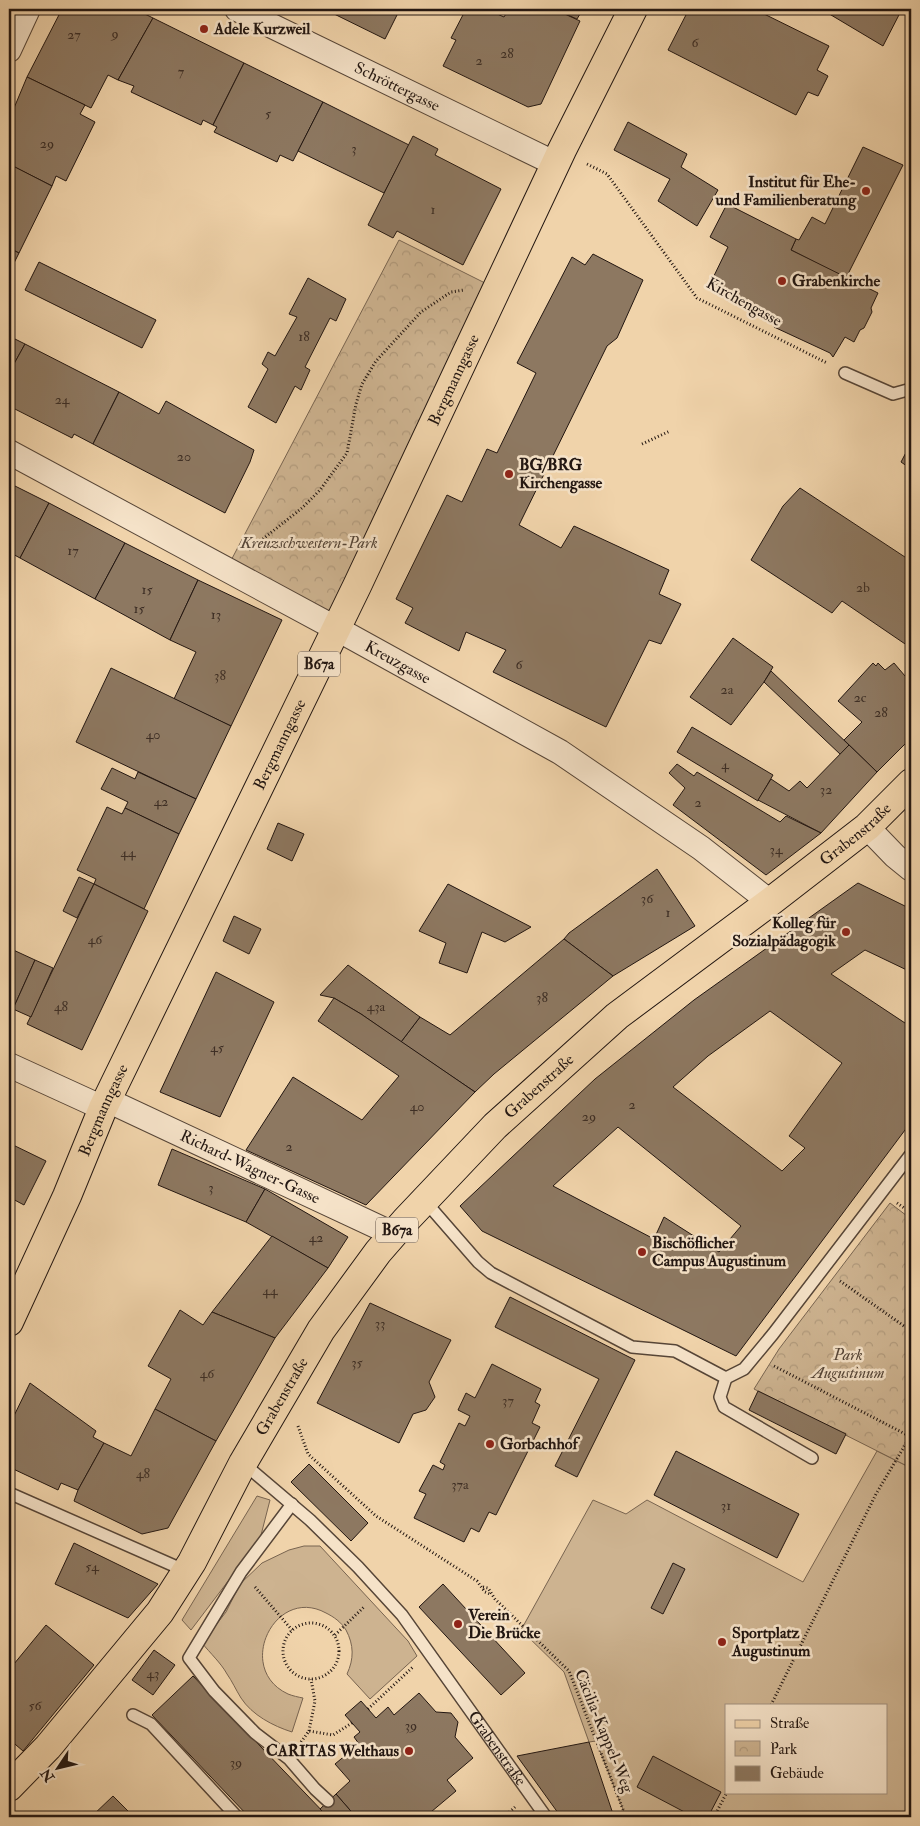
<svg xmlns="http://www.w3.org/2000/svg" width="920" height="1826" font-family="'IM FELL Double Pica',serif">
	<defs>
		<pattern id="park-crowns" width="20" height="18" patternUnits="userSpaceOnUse" patternTransform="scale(1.25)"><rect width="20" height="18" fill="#cdb390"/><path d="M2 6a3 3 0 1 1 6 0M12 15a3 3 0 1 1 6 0" fill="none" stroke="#b0997b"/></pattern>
	</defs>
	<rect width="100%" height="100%" fill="#f0d3aa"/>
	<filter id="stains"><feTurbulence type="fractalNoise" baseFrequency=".004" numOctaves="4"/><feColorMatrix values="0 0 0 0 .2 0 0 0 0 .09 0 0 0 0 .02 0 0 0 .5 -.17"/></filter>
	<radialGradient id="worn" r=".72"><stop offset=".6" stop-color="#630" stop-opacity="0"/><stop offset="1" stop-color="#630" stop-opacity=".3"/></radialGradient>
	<g fill="#cdb390" stroke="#786450" fill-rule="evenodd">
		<path d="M 877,1451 L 911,1468 L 911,1817 L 626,1817 L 596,1741 L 589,1742 L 564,1672 L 521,1630 L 593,1500 L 626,1514 L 647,1500 L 803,1582 ZM 726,1705 L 886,1705 L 886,1792 L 726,1792 Z"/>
		<path d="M 257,1496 L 270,1500 L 260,1539 L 191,1630 L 182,1620 Z"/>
		<path d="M 304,1546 L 320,1546 L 408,1641 L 417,1656 L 370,1699 L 347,1674 C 354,1659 354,1645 346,1630 C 341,1622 334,1617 326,1613 C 275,1585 234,1669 288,1694 C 293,1696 298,1697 303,1698 L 292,1732 C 273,1726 252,1715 241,1698 C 236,1690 232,1681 227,1674 C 221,1663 210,1653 202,1643 L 226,1612 L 240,1584 L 262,1563 L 289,1550 Z"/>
	</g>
	<g fill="url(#park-crowns)" stroke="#786450">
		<path d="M 399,240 L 497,289 L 336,629 L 226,570 Z"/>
		<path d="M 890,1203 L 911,1219 L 911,1468 L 754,1389 L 779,1349 Z"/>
	</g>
	<g fill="#8d7861" stroke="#221611" fill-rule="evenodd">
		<path d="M 62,9 L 135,9 L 153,18 L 118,80 L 108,75 L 91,108 L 27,77 Z"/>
		<path d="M 324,9 L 400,9 L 385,39 Z"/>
		<path d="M 466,9 L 486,9 L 504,17 L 509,9 L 554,9 L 580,21 L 541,104 L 528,107 L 443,66 L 456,40 L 451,38 Z"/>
		<path d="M 554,9 L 583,9 L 577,19 Z"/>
		<path d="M 689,9 L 754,9 L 829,46 L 817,70 L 828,76 L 818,96 L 808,92 L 796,115 L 668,50 Z"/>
		<path d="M 821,9 L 902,9 L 883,46 Z"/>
		<path d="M 153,18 L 244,63 L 213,125 L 203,120 L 201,125 L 131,92 L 134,86 L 118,80 Z"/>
		<path d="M 244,63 L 323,102 L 293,161 L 280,155 L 277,162 L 214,132 L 217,127 L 213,125 Z"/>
		<path d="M 27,77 L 85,105 L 80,114 L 95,122 L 66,181 L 56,176 L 52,186 L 9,164 L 9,120 Z"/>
		<path d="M 323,102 L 409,145 L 384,193 L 298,151 Z"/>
		<path d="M 628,122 L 687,154 L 681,167 L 718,190 L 697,226 L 658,201 L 670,179 L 614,150 Z"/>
		<path d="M 413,136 L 438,149 L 435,155 L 501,189 L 463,265 L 397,231 L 393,238 L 368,225 Z"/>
		<path d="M 863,147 L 903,165 L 846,278 L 791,250 L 796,239 L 799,240 L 812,217 L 825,224 Z"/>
		<path d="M 9,164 L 52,186 L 19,253 L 9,248 Z"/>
		<path d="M 727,204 L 796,239 L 791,250 L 878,293 L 871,308 L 872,312 L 864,328 L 860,330 L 854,342 L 845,337 L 833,357 L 830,353 L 774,327 L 778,317 L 710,284 L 728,247 L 710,237 Z"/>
		<path d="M 9,248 L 19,253 L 9,273 Z"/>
		<path d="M 593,254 L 643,280 L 617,338 L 607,346 L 519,525 L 561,548 L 574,526 L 669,570 L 659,594 L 681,604 L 661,644 L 649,640 L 606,727 L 493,672 L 506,650 L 466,632 L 459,651 L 405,623 L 413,608 L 396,599 L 447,495 L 462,502 L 487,449 L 497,453 L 536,373 L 517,363 L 572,257 L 585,265 Z"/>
		<path d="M 39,262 L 156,320 L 142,348 L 25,290 Z"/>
		<path d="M 308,278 L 346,299 L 336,321 L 330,318 L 305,367 L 310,370 L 301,390 L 295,386 L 276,423 L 248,407 L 268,369 L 262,364 L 268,352 L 275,356 L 297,317 L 289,314 Z"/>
		<path d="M 9,336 L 25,344 L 9,373 Z"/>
		<path d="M 25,344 L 119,392 L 93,444 L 74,434 L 72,438 L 9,406 L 9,373 Z"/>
		<path d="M 119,392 L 159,414 L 166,401 L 254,450 L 250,462 L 225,513 L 93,444 Z"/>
		<path d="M 911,443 L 911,469 L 901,462 Z"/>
		<path d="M 9,483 L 49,503 L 20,558 L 9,552 Z"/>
		<path d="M 800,488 L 911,561 L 911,648 L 842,601 L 832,613 L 751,560 L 783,506 Z"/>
		<path d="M 49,503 L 125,543 L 95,599 L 20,558 Z"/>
		<path d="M 125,543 L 198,580 L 170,640 L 95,599 Z"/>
		<path d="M 198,580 L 282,620 L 231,726 L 174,699 L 196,652 L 170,640 Z"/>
		<path d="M 733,638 L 773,667 L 764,682 L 731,725 L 690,697 Z"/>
		<path d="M 873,663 L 876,666 L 878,663 L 885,670 L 894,663 L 905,676 L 911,671 L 911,738 L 877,772 L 844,740 L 862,722 L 838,701 Z"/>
		<path d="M 111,668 L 231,726 L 196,799 L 76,742 Z"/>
		<path d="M 771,671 L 849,745 L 841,755 L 764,682 Z"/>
		<path d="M 692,727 L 773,775 L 758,801 L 677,752 Z"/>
		<path d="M 849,745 L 877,772 L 821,833 L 758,800 L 771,779 L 789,791 L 800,781 L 807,788 Z"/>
		<path d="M 677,764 L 694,776 L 697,772 L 780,822 L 786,816 L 821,833 L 766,875 L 673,805 L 685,788 L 669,773 Z"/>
		<path d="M 112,768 L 135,779 L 138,772 L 196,799 L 179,834 L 125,808 L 128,802 L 101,789 Z"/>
		<path d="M 107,807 L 122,814 L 125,808 L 179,834 L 144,909 L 94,884 L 96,879 L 77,870 Z"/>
		<path d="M 278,823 L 304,834 L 292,861 L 267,849 Z"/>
		<path d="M 657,869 L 695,926 L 613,976 L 564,939 L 569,933 Z"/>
		<path d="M 79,877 L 94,884 L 77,918 L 63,911 Z"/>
		<path d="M 858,883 L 911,909 L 911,972 L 865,950 L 831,974 L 908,1025 L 911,1021 L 911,1122 L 736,1356 L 482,1231 L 460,1206 L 595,1079 L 694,1000 ZM 770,1011 L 842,1063 L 789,1136 L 805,1148 L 782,1171 L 673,1087 L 708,1056 ZM 618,1127 L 741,1226 L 719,1252 L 664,1217 L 654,1239 L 553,1186 Z"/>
		<path d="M 94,884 L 148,911 L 82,1050 L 27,1024 Z"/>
		<path d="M 448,884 L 531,927 L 505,942 L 482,932 L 467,973 L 439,963 L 446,943 L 419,931 Z"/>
		<path d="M 234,916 L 261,929 L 249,954 L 223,941 Z"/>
		<path d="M 564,939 L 613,976 L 494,1074 L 475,1092 L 401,1042 L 420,1017 L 450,1035 Z"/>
		<path d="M 9,948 L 35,960 L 9,1018 Z"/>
		<path d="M 35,960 L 53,968 L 31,1017 L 13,1009 Z"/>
		<path d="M 348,965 L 420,1017 L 401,1042 L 361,1014 L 334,998 L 320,995 Z"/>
		<path d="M 216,972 L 274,1002 L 220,1117 L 160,1092 Z"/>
		<path d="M 334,998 L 361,1014 L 475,1092 L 366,1205 L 246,1150 L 293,1077 L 362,1120 L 399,1076 L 318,1021 Z"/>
		<path d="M 9,1143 L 46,1161 L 24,1205 L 9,1197 Z"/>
		<path d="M 172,1149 L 265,1189 L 246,1222 L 158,1185 Z"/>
		<path d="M 265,1189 L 348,1237 L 328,1268 L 246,1222 Z"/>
		<path d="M 272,1236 L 328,1268 L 275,1338 L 212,1312 Z"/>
		<path d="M 510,1297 L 635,1360 L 577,1477 L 555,1466 L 599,1379 L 495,1327 Z"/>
		<path d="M 370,1303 L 451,1340 L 429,1382 L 435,1397 L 426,1410 L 413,1414 L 399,1443 L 317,1403 Z"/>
		<path d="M 180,1310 L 203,1325 L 212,1312 L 275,1338 L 216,1441 L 155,1409 L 171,1379 L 148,1366 Z"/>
		<path d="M 492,1364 L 541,1389 L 535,1402 L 540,1405 L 532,1423 L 540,1427 L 496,1515 L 489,1512 L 479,1532 L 471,1528 L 464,1542 L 414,1518 L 426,1494 L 419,1491 L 433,1465 L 443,1470 L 445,1465 L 440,1462 L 459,1423 L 465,1426 L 470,1416 L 458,1410 L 466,1393 L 475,1398 Z"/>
		<path d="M 30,1383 L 96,1431 L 93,1437 L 104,1443 L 78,1490 L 61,1483 L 58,1490 L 9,1467 L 9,1426 Z"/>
		<path d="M 758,1391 L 846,1434 L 836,1454 L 749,1410 Z"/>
		<path d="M 155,1409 L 216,1441 L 168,1528 L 142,1534 L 74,1501 L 78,1490 L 104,1443 L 131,1456 Z"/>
		<path d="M 676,1451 L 799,1514 L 777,1558 L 654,1495 Z"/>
		<path d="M 309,1464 L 368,1523 L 351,1541 L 291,1482 Z"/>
		<path d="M 74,1543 L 158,1584 L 128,1618 L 55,1584 Z"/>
		<path d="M 673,1563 L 685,1569 L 663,1614 L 651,1608 Z"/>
		<path d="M 443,1584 L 525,1673 L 501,1695 L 419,1607 Z"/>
		<path d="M 46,1625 L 94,1665 L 23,1751 L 9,1739 L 9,1670 Z"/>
		<path d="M 154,1650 L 175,1665 L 153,1695 L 132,1680 Z"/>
		<path d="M 193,1676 L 328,1817 L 249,1817 L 152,1715 Z"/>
		<path d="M 419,1693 L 436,1712 L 451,1713 L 458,1722 L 455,1737 L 473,1758 L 447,1780 L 456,1791 L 425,1817 L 381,1817 L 377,1813 L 372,1817 L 356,1817 L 336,1794 L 350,1781 L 335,1764 L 359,1744 L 354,1737 L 360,1732 L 345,1715 L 361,1701 L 376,1718 L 388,1707 L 394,1715 Z"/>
		<path d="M 589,1742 L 614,1817 L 561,1817 L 517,1756 Z"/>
		<path d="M 653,1756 L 721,1792 L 708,1817 L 694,1817 L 637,1787 Z"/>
		<path d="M 336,1794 L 356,1817 L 328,1817 L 320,1809 Z"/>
		<path d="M 113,1796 L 134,1817 L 91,1817 Z"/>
	</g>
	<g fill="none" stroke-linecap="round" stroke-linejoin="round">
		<g stroke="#564537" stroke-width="14">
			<g id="lane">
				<path d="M 845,373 L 893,394 L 911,389"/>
				<path d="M 424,1200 L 478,1262 L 491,1273 L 632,1347 L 675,1351 L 726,1378 L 744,1369 L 773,1334 L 911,1154"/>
				<path d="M 726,1378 L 720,1397 L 724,1407 L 812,1458"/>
				<path id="s1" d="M 243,1463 L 310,1520 L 358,1567 L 402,1615 L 546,1817"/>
				<path d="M 9,1493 L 186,1571"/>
				<path d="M 292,1504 L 241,1572 L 189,1658 L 214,1691 L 255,1733 L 289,1759 L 315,1789 L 328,1801"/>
				<path d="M 133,1715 L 151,1724 L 237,1817"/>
			</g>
		</g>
		<g stroke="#564537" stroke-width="26">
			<g id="street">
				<path id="s2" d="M 237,9 L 556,164"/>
				<path d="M 9,50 L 28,9"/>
				<path id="s3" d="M 9,452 L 348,635 L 560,752 L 701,848 L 770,902"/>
				<path d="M 867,827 L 895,856 L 911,869"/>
				<path d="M 9,1065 L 103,1108"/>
				<path id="s4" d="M 107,1100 L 393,1234"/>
			</g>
		</g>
		<g stroke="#221611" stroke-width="30">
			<g id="primary">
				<path id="s5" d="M 9,1322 L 67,1196 L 103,1108 L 357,586 L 562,150 L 633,9"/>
				<path id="s6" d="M 9,1787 L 48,1747 L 160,1612 L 192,1562 L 243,1463 L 321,1330 L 378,1252 L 405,1221 L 495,1126 L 617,1016 L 770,902 L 867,827 L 911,783"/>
			</g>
		</g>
		<g stroke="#221611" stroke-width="3" stroke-dasharray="1 2.5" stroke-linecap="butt">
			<path d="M 587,164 L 607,174 L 697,298 L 827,363"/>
			<path d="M 642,444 L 670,431"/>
			<path d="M 249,550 L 302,508 L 320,490 L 347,453 L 356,404 L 362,384 L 376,361 L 421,312 L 451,292 L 464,290"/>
			<path d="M 897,1203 L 911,1213"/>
			<path d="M 840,1281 L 911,1331"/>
			<path d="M 774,1366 L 911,1437"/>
			<path d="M 298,1426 L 308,1454 L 376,1516 L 477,1581 L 485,1592 L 490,1594"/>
			<path d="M 255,1587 L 292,1630"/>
			<path d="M 483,1587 L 488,1588 L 495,1599 L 569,1671 L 626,1817"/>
			<circle cx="311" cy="1651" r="28"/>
			<path d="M 335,1635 L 365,1606"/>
			<path d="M 771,1705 L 876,1494 L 911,1435"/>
			<path d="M 368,1709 L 414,1666"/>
			<path d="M 309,1731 L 315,1701 L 311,1679"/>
			<path d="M 301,1742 L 309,1731 L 333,1735 L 352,1723"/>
			<path d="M 504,1817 L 515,1807"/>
			<path d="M 714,1817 L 727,1792"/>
		</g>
		<use href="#lane" stroke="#f5e2c8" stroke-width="11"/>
		<use href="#street" stroke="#f5e2c8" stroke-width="24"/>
		<use href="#primary" stroke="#f0d3aa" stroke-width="28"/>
	</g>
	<g fill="#8f2418" stroke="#f5e2c8" stroke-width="2">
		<circle cx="204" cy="29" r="5"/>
		<circle cx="866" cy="191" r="5"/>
		<circle cx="782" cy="281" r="5"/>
		<circle cx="509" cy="474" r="5"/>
		<circle cx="846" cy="932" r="5"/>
		<circle cx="642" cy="1252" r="5"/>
		<circle cx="490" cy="1444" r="5"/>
		<circle cx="458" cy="1624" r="5"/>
		<circle cx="722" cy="1642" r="5"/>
		<circle cx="409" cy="1751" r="5"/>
	</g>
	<g text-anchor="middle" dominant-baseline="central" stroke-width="5" stroke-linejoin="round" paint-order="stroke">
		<g font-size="14" fill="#3d2e25">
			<text x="115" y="33">9</text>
			<text x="74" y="34">27</text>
			<text x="695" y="42">6</text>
			<text x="507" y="53">28</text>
			<text x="479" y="60">2</text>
			<text x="181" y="71">7</text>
			<text x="268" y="113">5</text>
			<text x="47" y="143">29</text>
			<text x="354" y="148">3</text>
			<text x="433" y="209">1</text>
			<text x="304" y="336">18</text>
			<text x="62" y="399">24</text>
			<text x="184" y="456">20</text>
			<text x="73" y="550">17</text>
			<text x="863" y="587">2b</text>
			<text x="147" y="589">15</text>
			<text x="139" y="608">15</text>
			<text x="216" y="614">13</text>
			<text x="519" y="664">6</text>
			<text x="220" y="675">38</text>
			<text x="727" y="689">2a</text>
			<text x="860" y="697">2c</text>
			<text x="881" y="712">28</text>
			<text x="153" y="734">40</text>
			<text x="725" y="764">4</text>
			<text x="826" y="789">32</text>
			<text x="161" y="801">42</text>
			<text x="698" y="802">2</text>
			<text x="776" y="849">34</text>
			<text x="128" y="852">44</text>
			<text x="647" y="898">36</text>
			<text x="668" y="912">1</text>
			<text x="95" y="939">46</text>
			<text x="542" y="997">38</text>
			<text x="61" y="1006">48</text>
			<text x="376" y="1006">43a</text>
			<text x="217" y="1047">45</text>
			<text x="632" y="1104">2</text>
			<text x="417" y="1106">40</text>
			<text x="589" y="1116">29</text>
			<text x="289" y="1146">2</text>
			<text x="211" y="1187">3</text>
			<text x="316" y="1237">42</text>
			<text x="270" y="1290">44</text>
			<text x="380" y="1323">33</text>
			<text x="357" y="1362">35</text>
			<text x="207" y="1373">46</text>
			<text x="508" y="1400">37</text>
			<text x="143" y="1473">48</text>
			<text x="460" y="1484">37a</text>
			<text x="726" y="1505">31</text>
			<text x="92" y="1566">54</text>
			<text x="153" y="1673">43</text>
			<text x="35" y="1705">56</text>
			<text x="411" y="1725">39</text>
			<text x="236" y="1762">39</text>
		</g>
		<g fill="#f5e2c8" stroke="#615348" stroke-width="1">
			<rect x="298" y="651.5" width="42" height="25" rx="4"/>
			<rect x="376" y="1217.5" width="42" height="25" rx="4"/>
		</g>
		<g font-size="15" font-weight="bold" fill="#221611">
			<text x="319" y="664">B67a</text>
			<text x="397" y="1230">B67a</text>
		</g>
		<g font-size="16" font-weight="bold" fill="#221611" stroke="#f5e2c8" text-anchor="start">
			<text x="214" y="29">Adele Kurzweil</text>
			<text x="856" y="182" text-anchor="end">Institut für Ehe-<tspan x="856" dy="18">und Familienberatung</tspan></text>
			<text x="792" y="281">Grabenkirche</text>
			<text x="519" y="465">BG/BRG<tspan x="519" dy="18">Kirchengasse</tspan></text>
			<text x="836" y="923" text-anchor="end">Kolleg für<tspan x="836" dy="18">Sozialpädagogik</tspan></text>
			<text x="652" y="1243">Bischöflicher<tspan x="652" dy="18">Campus Augustinum</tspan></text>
			<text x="500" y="1444">Gorbachhof</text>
			<text x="468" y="1615">Verein<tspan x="468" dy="18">Die Brücke</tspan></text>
			<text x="732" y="1633">Sportplatz<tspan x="732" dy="18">Augustinum</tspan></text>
			<text x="399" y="1751" text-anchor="end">CARITAS Welthaus</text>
		</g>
		<g font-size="16" fill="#221611" stroke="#f5e2c8">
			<text stroke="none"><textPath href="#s2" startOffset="178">Schröttergasse</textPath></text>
			<text transform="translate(744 302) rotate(29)">Kirchengasse</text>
			<text stroke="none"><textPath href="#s5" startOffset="1042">Bergmanngasse</textPath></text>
			<text stroke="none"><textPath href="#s3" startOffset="442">Kreuzgasse</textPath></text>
			<text stroke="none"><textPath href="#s5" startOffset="638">Bergmanngasse</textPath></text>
			<text stroke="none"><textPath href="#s6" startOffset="1289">Grabenstraße</textPath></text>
			<text stroke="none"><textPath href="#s6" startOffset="884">Grabenstraße</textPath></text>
			<text stroke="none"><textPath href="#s5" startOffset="232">Bergmanngasse</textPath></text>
			<text stroke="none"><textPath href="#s4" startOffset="158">Richard-Wagner-Gasse</textPath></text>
			<text stroke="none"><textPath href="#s6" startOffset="479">Grabenstraße</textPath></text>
			<text transform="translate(604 1731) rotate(68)">Cäcilia-Kappel-Weg</text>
			<text stroke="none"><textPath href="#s1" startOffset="384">Grabenstraße</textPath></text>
		</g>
		<g font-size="16" font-style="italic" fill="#554537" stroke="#f5e2c8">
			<text x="309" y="543">Kreuzschwestern-Park</text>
			<text x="848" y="1355">Park<tspan x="848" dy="18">Augustinum</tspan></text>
		</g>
	</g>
	<rect width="920" height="1826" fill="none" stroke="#f0d3aa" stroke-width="30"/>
	<rect x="10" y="10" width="900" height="1806" fill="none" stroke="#221611" stroke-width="2.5"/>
	<rect x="15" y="15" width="890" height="1796" fill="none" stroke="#221611"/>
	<rect x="725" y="1704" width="162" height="90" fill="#f5e2c8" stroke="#a1907f"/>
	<rect x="735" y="1720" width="25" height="8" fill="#f0d3aa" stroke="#a1907f"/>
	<text x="770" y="1728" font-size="15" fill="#221611">Straße</text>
	<rect x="735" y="1741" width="25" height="15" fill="url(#park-crowns)" stroke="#a1907f"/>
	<text x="770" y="1754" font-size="15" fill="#221611">Park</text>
	<rect x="735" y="1766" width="25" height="15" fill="#8d7861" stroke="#a1907f"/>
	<text x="770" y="1778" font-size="15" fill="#221611">Gebäude</text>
	<g transform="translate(58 1768) rotate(235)" stroke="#f5e2c8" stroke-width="4" paint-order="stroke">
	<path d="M0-4L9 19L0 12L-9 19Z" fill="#221611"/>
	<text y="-8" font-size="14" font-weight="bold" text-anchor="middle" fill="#221611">N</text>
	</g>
	<rect width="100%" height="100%" filter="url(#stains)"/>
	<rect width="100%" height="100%" fill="url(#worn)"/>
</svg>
